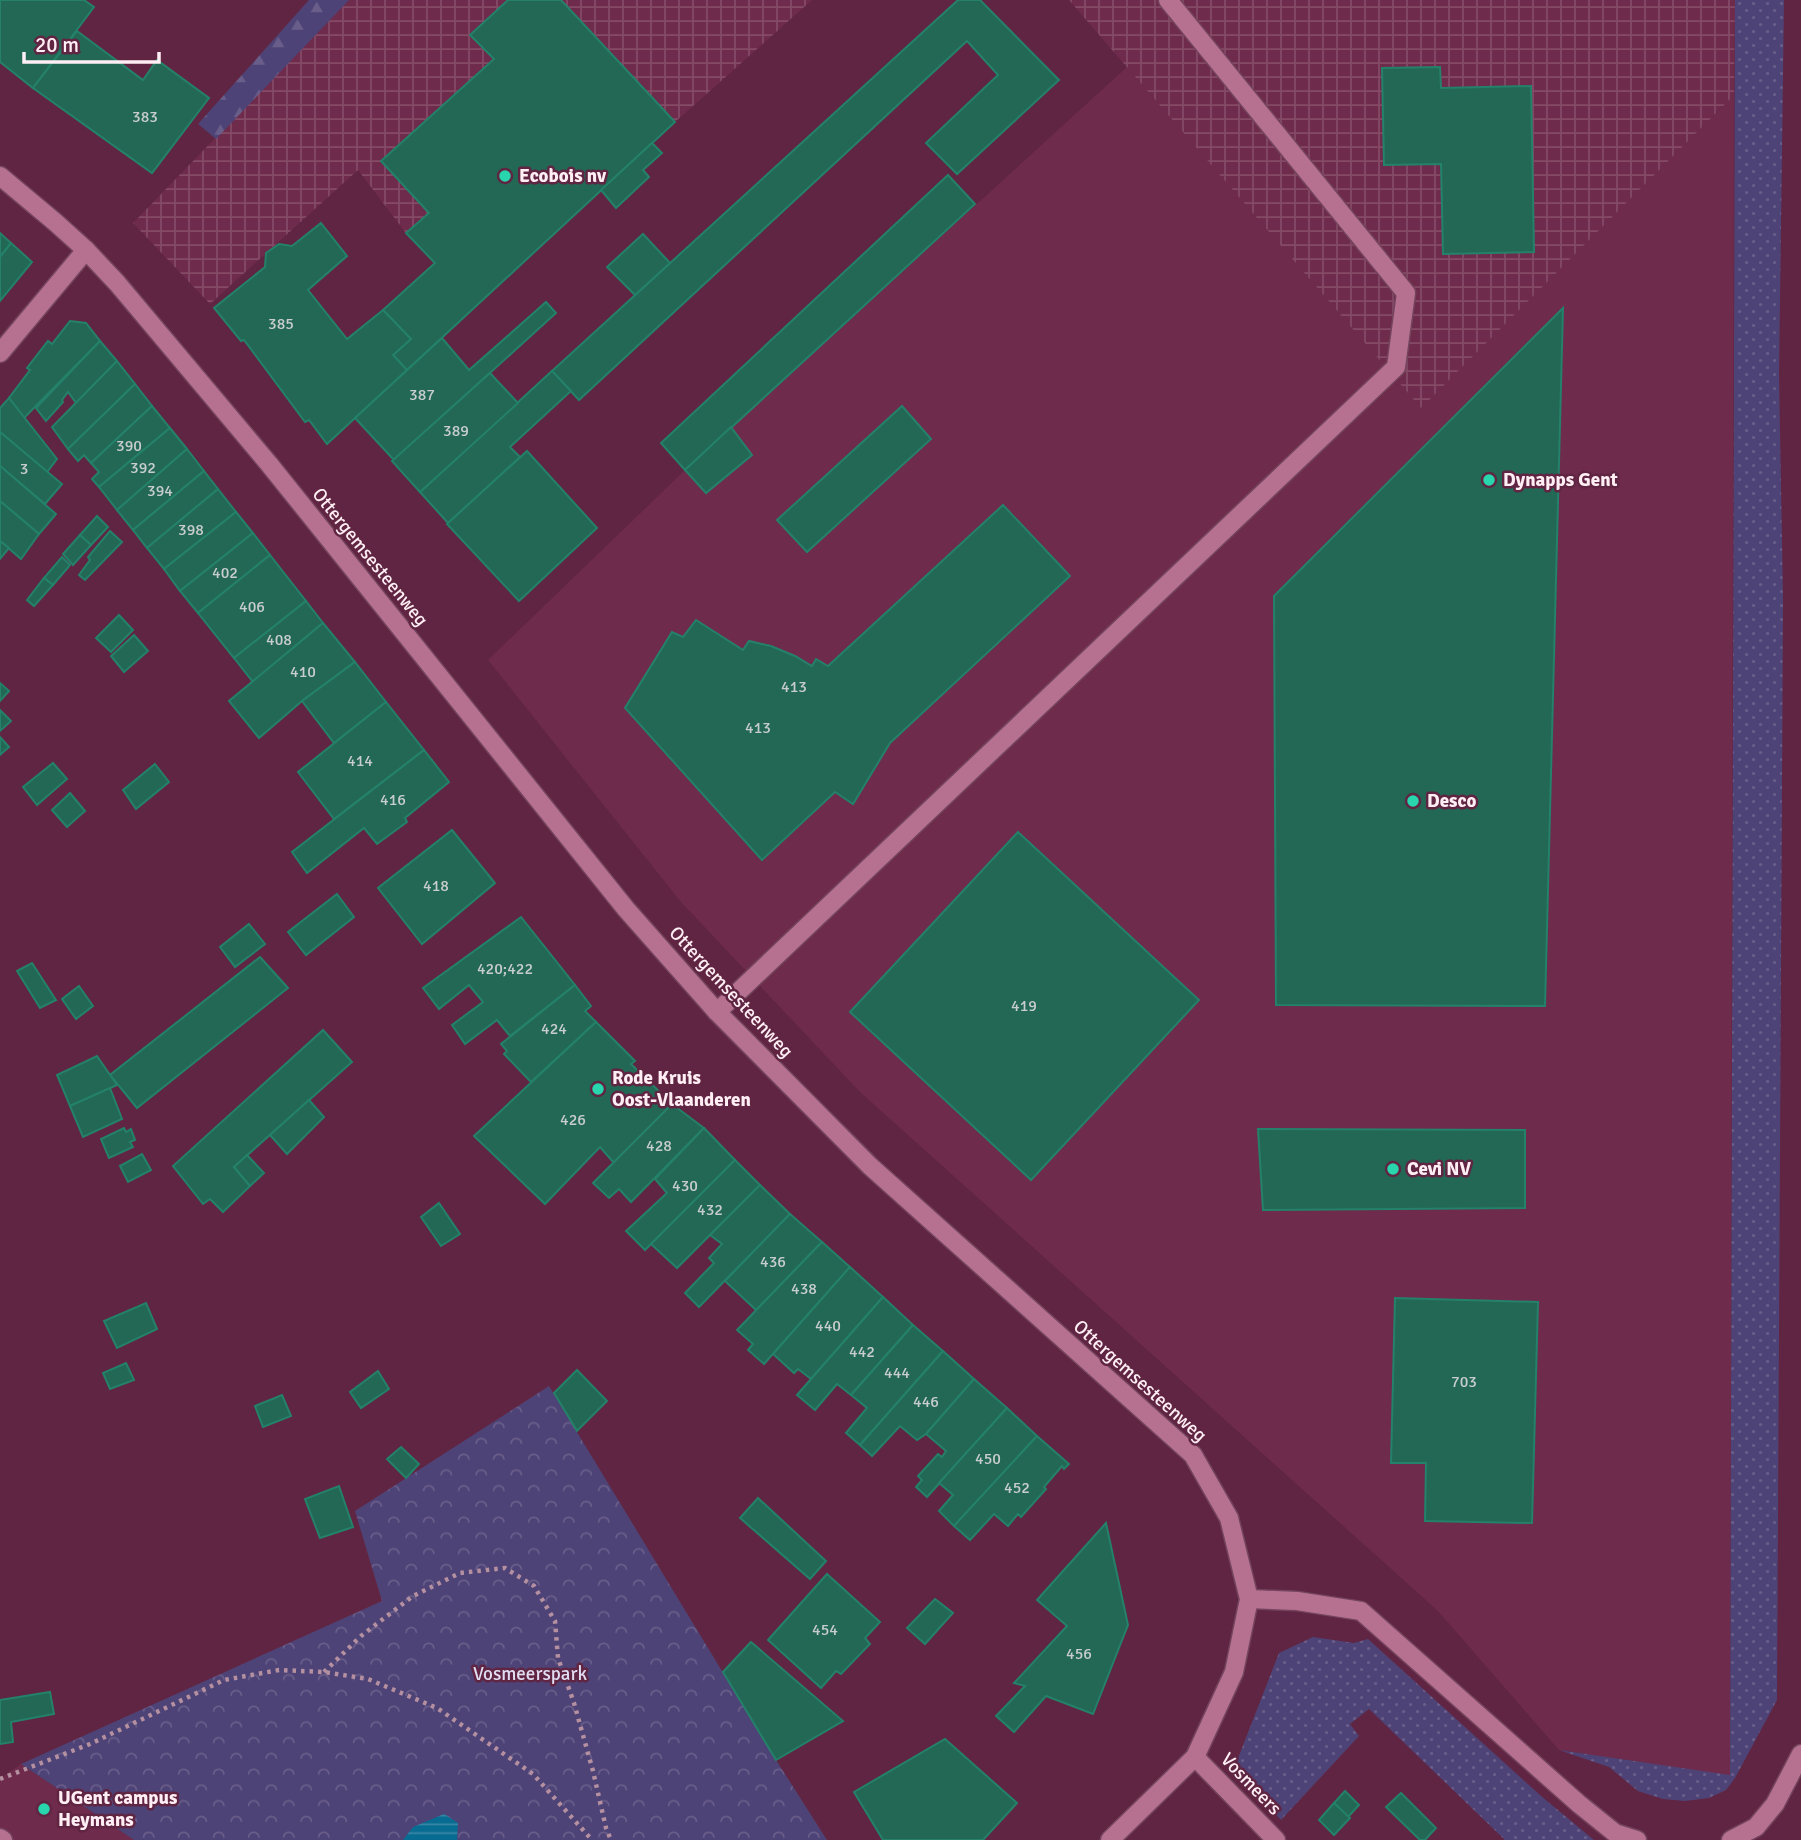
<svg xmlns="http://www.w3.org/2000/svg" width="1801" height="1840" font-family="Signika,sans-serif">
	<defs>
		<pattern id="industrial-grid" width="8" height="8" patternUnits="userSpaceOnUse" patternTransform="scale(1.75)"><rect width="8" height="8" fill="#6e2b4c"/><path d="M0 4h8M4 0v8" fill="none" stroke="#844a66"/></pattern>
		<pattern id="grass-dots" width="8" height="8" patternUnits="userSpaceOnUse" patternTransform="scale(1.75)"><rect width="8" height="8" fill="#4e4376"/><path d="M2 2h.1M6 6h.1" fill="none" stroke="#695e8a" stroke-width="1.8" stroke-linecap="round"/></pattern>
		<pattern id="forest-firs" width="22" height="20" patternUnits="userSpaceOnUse" patternTransform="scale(1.75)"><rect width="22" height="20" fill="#4e4376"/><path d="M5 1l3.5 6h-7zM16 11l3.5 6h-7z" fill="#695e8a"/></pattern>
		<pattern id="park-crowns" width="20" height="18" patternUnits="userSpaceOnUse" patternTransform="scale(1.75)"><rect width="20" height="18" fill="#4e4376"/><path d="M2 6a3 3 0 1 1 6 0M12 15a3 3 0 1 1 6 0" fill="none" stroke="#695e8a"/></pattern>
		<pattern id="water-rules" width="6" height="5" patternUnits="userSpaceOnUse" patternTransform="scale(1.75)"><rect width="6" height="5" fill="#086b91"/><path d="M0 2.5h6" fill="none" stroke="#3988a6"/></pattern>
	</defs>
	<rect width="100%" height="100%" fill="#602542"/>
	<g fill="#6e2b4c">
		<path d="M 1127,67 L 1421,407 L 1734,95 L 1730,1776 L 1559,1750 L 1438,1611 L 860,1092 L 681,902 L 488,660 L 685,470 Z"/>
		<path d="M 21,1764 L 134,1840 L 0,1840 L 0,1779 Z"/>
	</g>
	<g fill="url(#industrial-grid)">
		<path d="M 349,0 L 812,0 L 675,122 L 407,370 L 383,310 L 435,262 L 406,233 L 358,170 L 210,304 L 133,223 Z"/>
		<path d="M 1069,0 L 1735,0 L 1734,95 L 1421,408 Z"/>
	</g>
	<g fill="url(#grass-dots)">
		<path d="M 1735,0 L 1784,0 L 1779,375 L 1783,599 L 1777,1700 L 1735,1778 L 1726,1790 L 1709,1798 L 1685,1801 L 1663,1799 L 1638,1791 L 1609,1767 L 1559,1750 L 1730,1775 Z"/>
		<path d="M 1313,1637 L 1354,1643 L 1368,1639 L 1541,1796 L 1594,1840 L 1505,1840 L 1369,1709 L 1350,1724 L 1359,1736 L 1281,1820 L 1233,1771 L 1279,1653 Z"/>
	</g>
	<path fill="url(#forest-firs)" d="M 309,0 L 349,0 L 216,139 L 198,124 Z"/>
	<path fill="url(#park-crowns)" d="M 549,1386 L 776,1760 L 827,1840 L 134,1840 L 21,1764 L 382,1601 L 355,1511 Z"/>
	<path fill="url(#water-rules)" d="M 444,1814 L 458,1823 L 457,1840 L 403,1840 L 413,1827 Z"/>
	<g fill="#236855" stroke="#24816a" stroke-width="2">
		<path d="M 0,0 L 84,0 L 94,7 L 33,88 L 0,62 Z"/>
		<path d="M 508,0 L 561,0 L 675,122 L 407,370 L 393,355 L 411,339 L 383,310 L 435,263 L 406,233 L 429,213 L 381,161 L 494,59 L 470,35 Z"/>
		<path d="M 958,0 L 980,0 L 1059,80 L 957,174 L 926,143 L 998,75 L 967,41 L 579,400 L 552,371 Z"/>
		<path d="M 77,31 L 143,80 L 157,60 L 209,98 L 152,173 L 33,88 Z"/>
		<path d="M 1440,67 L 1441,88 L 1531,86 L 1534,252 L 1443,254 L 1441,164 L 1384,165 L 1382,68 Z"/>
		<path d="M 652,143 L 662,153 L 643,170 L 649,177 L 616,208 L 601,190 Z"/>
		<path d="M 948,175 L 975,204 L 685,470 L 661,443 Z"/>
		<path d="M 321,223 L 347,256 L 308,290 L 347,339 L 383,310 L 411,339 L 393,355 L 407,370 L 327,444 L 309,420 L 305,422 L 244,340 L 241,341 L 214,308 L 265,267 L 266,253 L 279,244 L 292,246 Z"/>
		<path d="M 0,233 L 11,243 L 0,257 Z"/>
		<path d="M 643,234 L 670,263 L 635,295 L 607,267 Z"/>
		<path d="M 11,243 L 32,262 L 0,301 L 0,257 Z"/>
		<path d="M 546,302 L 556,313 L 394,460 L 355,418 L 442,338 L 469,370 Z"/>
		<path d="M 1563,308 L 1545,1006 L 1276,1005 L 1274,596 Z"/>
		<path d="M 70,321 L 86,323 L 100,341 L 24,418 L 9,398 L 30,370 L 27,368 L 48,341 L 52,344 Z"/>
		<path d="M 100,341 L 117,361 L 76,403 L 68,392 L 62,400 L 63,402 L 46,421 L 36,408 Z"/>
		<path d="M 117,361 L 135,384 L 68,449 L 52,427 Z"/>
		<path d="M 552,371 L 571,391 L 510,447 L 520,457 L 448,523 L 420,492 Z"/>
		<path d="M 490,373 L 518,403 L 420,492 L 392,461 Z"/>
		<path d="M 135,384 L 152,406 L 91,463 L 84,455 L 78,461 L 68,449 Z"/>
		<path d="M 9,398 L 57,459 L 47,472 L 0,432 L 0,408 Z"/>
		<path d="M 152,406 L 170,428 L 99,487 L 92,479 L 99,472 L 91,463 Z"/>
		<path d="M 902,406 L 931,439 L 807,552 L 777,520 Z"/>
		<path d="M 731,427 L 752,455 L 706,493 L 685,470 Z"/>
		<path d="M 170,428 L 187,449 L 117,510 L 99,487 Z"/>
		<path d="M 0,432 L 62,484 L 45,504 L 0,466 Z"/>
		<path d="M 187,449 L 204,471 L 133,530 L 117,510 Z"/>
		<path d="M 527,451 L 597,528 L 519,601 L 447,524 Z"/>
		<path d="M 0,466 L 56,514 L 39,534 L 0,501 Z"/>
		<path d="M 204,471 L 218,489 L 147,548 L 133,530 Z"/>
		<path d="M 218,489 L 236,512 L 164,569 L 147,548 Z"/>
		<path d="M 0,501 L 39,534 L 21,559 L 0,541 Z"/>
		<path d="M 1003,505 L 1070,576 L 890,743 L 853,804 L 835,792 L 762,860 L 625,708 L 672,632 L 683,637 L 696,620 L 743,650 L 749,641 L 771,646 L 795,656 L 812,666 L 816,659 L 828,666 Z"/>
		<path d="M 236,512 L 253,533 L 180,591 L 164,569 Z"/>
		<path d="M 97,516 L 108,527 L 91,545 L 80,535 Z"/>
		<path d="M 110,531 L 122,542 L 85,580 L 79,575 L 90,560 L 88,557 Z"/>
		<path d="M 253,533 L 270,555 L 198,613 L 180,591 Z"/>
		<path d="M 80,535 L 91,545 L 73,565 L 63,554 Z"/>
		<path d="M 0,541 L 9,548 L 0,559 Z"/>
		<path d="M 270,555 L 306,601 L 234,658 L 198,613 Z"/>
		<path d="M 62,557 L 70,565 L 53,585 L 44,578 Z"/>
		<path d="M 44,578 L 53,585 L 34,606 L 27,600 Z"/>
		<path d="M 306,601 L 323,623 L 253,682 L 234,658 Z"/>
		<path d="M 119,615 L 133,630 L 111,652 L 96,638 Z"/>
		<path d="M 323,623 L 355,662 L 302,701 L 259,738 L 229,701 Z"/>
		<path d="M 134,635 L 148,651 L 124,672 L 111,656 Z"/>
		<path d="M 355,662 L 386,702 L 334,743 L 302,701 Z"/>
		<path d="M 0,683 L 9,691 L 0,701 Z"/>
		<path d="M 386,702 L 424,750 L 334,819 L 298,772 Z"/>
		<path d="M 0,710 L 11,721 L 0,731 Z"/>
		<path d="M 0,737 L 9,747 L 0,755 Z"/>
		<path d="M 424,750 L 449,782 L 405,818 L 407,822 L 377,844 L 364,828 L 307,873 L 292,852 Z"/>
		<path d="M 53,763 L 67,779 L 37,805 L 23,787 Z"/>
		<path d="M 155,764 L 169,782 L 136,809 L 123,790 Z"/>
		<path d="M 70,793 L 85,811 L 67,827 L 52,810 Z"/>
		<path d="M 452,830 L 495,883 L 422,944 L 378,888 Z"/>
		<path d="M 1018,832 L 1199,1000 L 1031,1180 L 850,1012 Z"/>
		<path d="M 337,894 L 354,917 L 306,955 L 288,932 Z"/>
		<path d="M 521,917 L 575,985 L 510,1036 L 497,1020 L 465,1044 L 452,1025 L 483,1002 L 469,985 L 439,1009 L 423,988 Z"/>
		<path d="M 249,924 L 265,944 L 235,967 L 220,947 Z"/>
		<path d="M 260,957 L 288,988 L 137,1108 L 110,1075 Z"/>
		<path d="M 32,963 L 56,1000 L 40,1008 L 17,971 Z"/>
		<path d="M 575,985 L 591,1006 L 585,1011 L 596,1022 L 531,1082 L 504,1054 L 507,1051 L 501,1044 Z"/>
		<path d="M 79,986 L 93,1006 L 76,1019 L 62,999 Z"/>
		<path d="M 596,1022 L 635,1061 L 631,1064 L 672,1104 L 614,1163 L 600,1147 L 545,1204 L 474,1136 Z"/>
		<path d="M 323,1030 L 352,1062 L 234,1167 L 250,1186 L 223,1212 L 210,1199 L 203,1204 L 173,1166 Z"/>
		<path d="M 97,1056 L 117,1085 L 70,1106 L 57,1075 Z"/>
		<path d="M 110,1088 L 122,1119 L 83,1137 L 70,1106 Z"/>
		<path d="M 309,1100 L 324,1117 L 287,1154 L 270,1135 Z"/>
		<path d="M 672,1104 L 704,1128 L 631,1202 L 619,1189 L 609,1198 L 593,1183 Z"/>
		<path d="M 124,1128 L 126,1132 L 131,1129 L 135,1140 L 130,1142 L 133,1147 L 109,1158 L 101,1139 Z"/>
		<path d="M 704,1128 L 735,1160 L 645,1250 L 626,1231 L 667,1193 L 655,1179 Z"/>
		<path d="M 1258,1129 L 1525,1130 L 1525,1208 L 1263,1210 Z"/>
		<path d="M 142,1154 L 151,1170 L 128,1182 L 120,1166 Z"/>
		<path d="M 247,1155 L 264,1173 L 250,1186 L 234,1167 Z"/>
		<path d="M 735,1160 L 760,1185 L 677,1268 L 651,1244 Z"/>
		<path d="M 760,1185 L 790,1214 L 699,1307 L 685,1293 L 714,1263 L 709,1258 L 722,1244 L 710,1235 Z"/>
		<path d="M 439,1203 L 460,1234 L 441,1246 L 421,1217 Z"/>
		<path d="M 790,1214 L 822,1242 L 756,1310 L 725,1281 Z"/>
		<path d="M 822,1242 L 850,1267 L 764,1364 L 748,1350 L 753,1344 L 737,1330 Z"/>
		<path d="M 850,1267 L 883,1297 L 811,1379 L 798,1369 L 794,1373 L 773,1354 Z"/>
		<path d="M 883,1297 L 913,1325 L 851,1395 L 837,1384 L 815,1410 L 797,1395 Z"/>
		<path d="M 1395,1298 L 1538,1302 L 1532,1523 L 1425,1521 L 1426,1463 L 1391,1463 Z"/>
		<path d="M 146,1303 L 157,1329 L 117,1348 L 104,1321 Z"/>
		<path d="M 913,1325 L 943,1351 L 860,1445 L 846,1433 L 867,1408 L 851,1395 Z"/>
		<path d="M 943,1351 L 974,1379 L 926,1434 L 917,1440 L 900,1426 L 872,1456 L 860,1445 Z"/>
		<path d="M 126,1363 L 134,1380 L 110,1389 L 103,1373 Z"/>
		<path d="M 577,1370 L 607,1401 L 577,1431 L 554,1393 Z"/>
		<path d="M 378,1371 L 389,1389 L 361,1408 L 350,1392 Z"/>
		<path d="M 974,1379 L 1007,1408 L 927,1497 L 916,1487 L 922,1480 L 918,1476 L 938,1454 L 942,1457 L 946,1451 L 926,1434 Z"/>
		<path d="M 282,1395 L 291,1416 L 263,1427 L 255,1406 Z"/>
		<path d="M 1007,1408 L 1037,1436 L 954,1526 L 939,1511 L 953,1495 L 939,1483 Z"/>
		<path d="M 1037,1436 L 1069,1464 L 1064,1469 L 1062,1466 L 1044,1487 L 1046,1489 L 1021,1517 L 1018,1514 L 1008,1526 L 994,1514 L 970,1540 L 954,1526 Z"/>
		<path d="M 401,1447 L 419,1464 L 406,1478 L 387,1459 Z"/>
		<path d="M 339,1486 L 353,1527 L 320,1538 L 305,1499 Z"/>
		<path d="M 758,1498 L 826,1561 L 810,1579 L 740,1518 Z"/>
		<path d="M 1106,1523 L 1128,1625 L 1093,1714 L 1046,1696 L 1014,1732 L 996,1716 L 1025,1686 L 1014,1683 L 1067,1626 L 1037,1600 Z"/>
		<path d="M 827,1574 L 880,1622 L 865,1638 L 870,1644 L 841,1674 L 836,1671 L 821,1688 L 768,1640 Z"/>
		<path d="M 935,1599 L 953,1613 L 925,1644 L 907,1628 Z"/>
		<path d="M 751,1642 L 843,1721 L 776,1760 L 723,1672 Z"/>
		<path d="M 50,1692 L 54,1714 L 11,1722 L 13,1742 L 0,1744 L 0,1700 Z"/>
		<path d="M 945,1739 L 1017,1803 L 983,1840 L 883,1840 L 854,1792 Z"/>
		<path d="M 1345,1791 L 1359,1805 L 1348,1817 L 1334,1803 Z"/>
		<path d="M 1401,1793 L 1436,1828 L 1425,1840 L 1420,1840 L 1386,1807 Z"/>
		<path d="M 1334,1803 L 1350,1818 L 1334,1835 L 1319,1820 Z"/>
	</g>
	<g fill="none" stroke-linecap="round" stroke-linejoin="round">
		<g stroke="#74445e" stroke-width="21">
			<g id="lane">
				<path d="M 717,1012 L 1396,367 L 1406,293 L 1168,0"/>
				<path d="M 1249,1599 L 1297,1601 L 1361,1611 L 1579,1804 L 1615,1833 L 1637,1840"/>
				<path d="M 0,1838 L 3,1840"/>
				<path d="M 1731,1840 L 1756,1827 L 1775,1804 L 1801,1754"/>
			</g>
		</g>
		<g stroke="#74445e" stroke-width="21">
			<g id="street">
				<path d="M 0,176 L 55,222 L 86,250 L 117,283 L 269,464 L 626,909 L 717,1012 L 870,1166 L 1193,1455 L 1229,1518 L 1249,1599 L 1234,1672 L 1195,1757 L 1110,1840"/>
				<path d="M 0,353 L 86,250"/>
				<path d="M 1195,1757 L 1276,1840"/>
			</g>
		</g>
		<g stroke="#b490a1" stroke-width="4.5" stroke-dasharray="3.5 5" stroke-linecap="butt">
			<path d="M 324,1672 L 361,1636 L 413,1596 L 460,1573 L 505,1568 L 534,1586 L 555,1621 L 558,1658 L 574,1703 L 593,1771 L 606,1828 L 611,1840"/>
			<path d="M 0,1779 L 90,1744 L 224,1680 L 279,1670 L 324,1672 L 368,1679 L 437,1708 L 533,1774 L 592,1840"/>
		</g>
		<use href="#lane" stroke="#b5718f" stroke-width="18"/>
		<use href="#street" stroke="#b5718f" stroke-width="18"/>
	</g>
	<g fill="#28d5ad" stroke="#602542" stroke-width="2.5">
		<circle cx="505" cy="176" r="7"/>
		<circle cx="1489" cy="480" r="7"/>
		<circle cx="1413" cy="801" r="7"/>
		<circle cx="598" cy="1089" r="7"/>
		<circle cx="1393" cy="1169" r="7"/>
		<circle cx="44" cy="1809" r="7"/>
	</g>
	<g text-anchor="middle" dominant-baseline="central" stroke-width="5" stroke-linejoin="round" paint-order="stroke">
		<g font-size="16" fill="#c8cdcd">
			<text x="145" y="117">383</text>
			<text x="281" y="324">385</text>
			<text x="422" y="395">387</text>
			<text x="456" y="431">389</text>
			<text x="129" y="446">390</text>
			<text x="143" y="468">392</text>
			<text x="24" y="469">3</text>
			<text x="160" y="491">394</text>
			<text x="191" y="530">398</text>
			<text x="225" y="573">402</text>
			<text x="252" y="607">406</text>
			<text x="279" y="640">408</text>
			<text x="303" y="672">410</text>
			<text x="794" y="687">413</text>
			<text x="758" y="728">413</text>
			<text x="360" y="761">414</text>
			<text x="393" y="800">416</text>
			<text x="436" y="886">418</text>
			<text x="505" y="969">420;422</text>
			<text x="1024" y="1006">419</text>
			<text x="554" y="1029">424</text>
			<text x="573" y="1120">426</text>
			<text x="659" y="1146">428</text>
			<text x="685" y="1186">430</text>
			<text x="710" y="1210">432</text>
			<text x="773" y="1262">436</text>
			<text x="804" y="1289">438</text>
			<text x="828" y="1326">440</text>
			<text x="862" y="1352">442</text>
			<text x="897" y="1373">444</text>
			<text x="1464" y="1382">703</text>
			<text x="926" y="1402">446</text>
			<text x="988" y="1459">450</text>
			<text x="1017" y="1488">452</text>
			<text x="825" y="1630">454</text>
			<text x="1079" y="1654">456</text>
		</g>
		<g font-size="19" font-weight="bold" fill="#ffeff5" stroke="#602542" text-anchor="start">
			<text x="519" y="176">Ecobois nv</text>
			<text x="1503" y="480">Dynapps Gent</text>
			<text x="1427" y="801">Desco</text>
			<text x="612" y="1078">Rode Kruis<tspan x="612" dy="22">Oost-Vlaanderen</tspan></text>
			<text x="1407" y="1169">Cevi NV</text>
			<text x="58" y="1798">UGent campus<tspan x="58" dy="22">Heymans</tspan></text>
		</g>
		<g font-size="19" fill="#ffeff5" stroke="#602542">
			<text transform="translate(370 557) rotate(51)">Ottergemsesteenweg</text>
			<text transform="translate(731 992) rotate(47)">Ottergemsesteenweg</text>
			<text transform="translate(1140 1381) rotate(42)">Ottergemsesteenweg</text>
			<text transform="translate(1251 1784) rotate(46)">Vosmeers</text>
		</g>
		<g font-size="19" fill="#e1def4" stroke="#602542">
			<text x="530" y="1674">Vosmeerspark</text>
		</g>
	</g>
	<path d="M24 52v10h135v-10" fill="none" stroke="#ffeff5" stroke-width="3.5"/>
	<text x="35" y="52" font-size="21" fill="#ffeff5" stroke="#602542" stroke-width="5" paint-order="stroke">20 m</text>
</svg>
